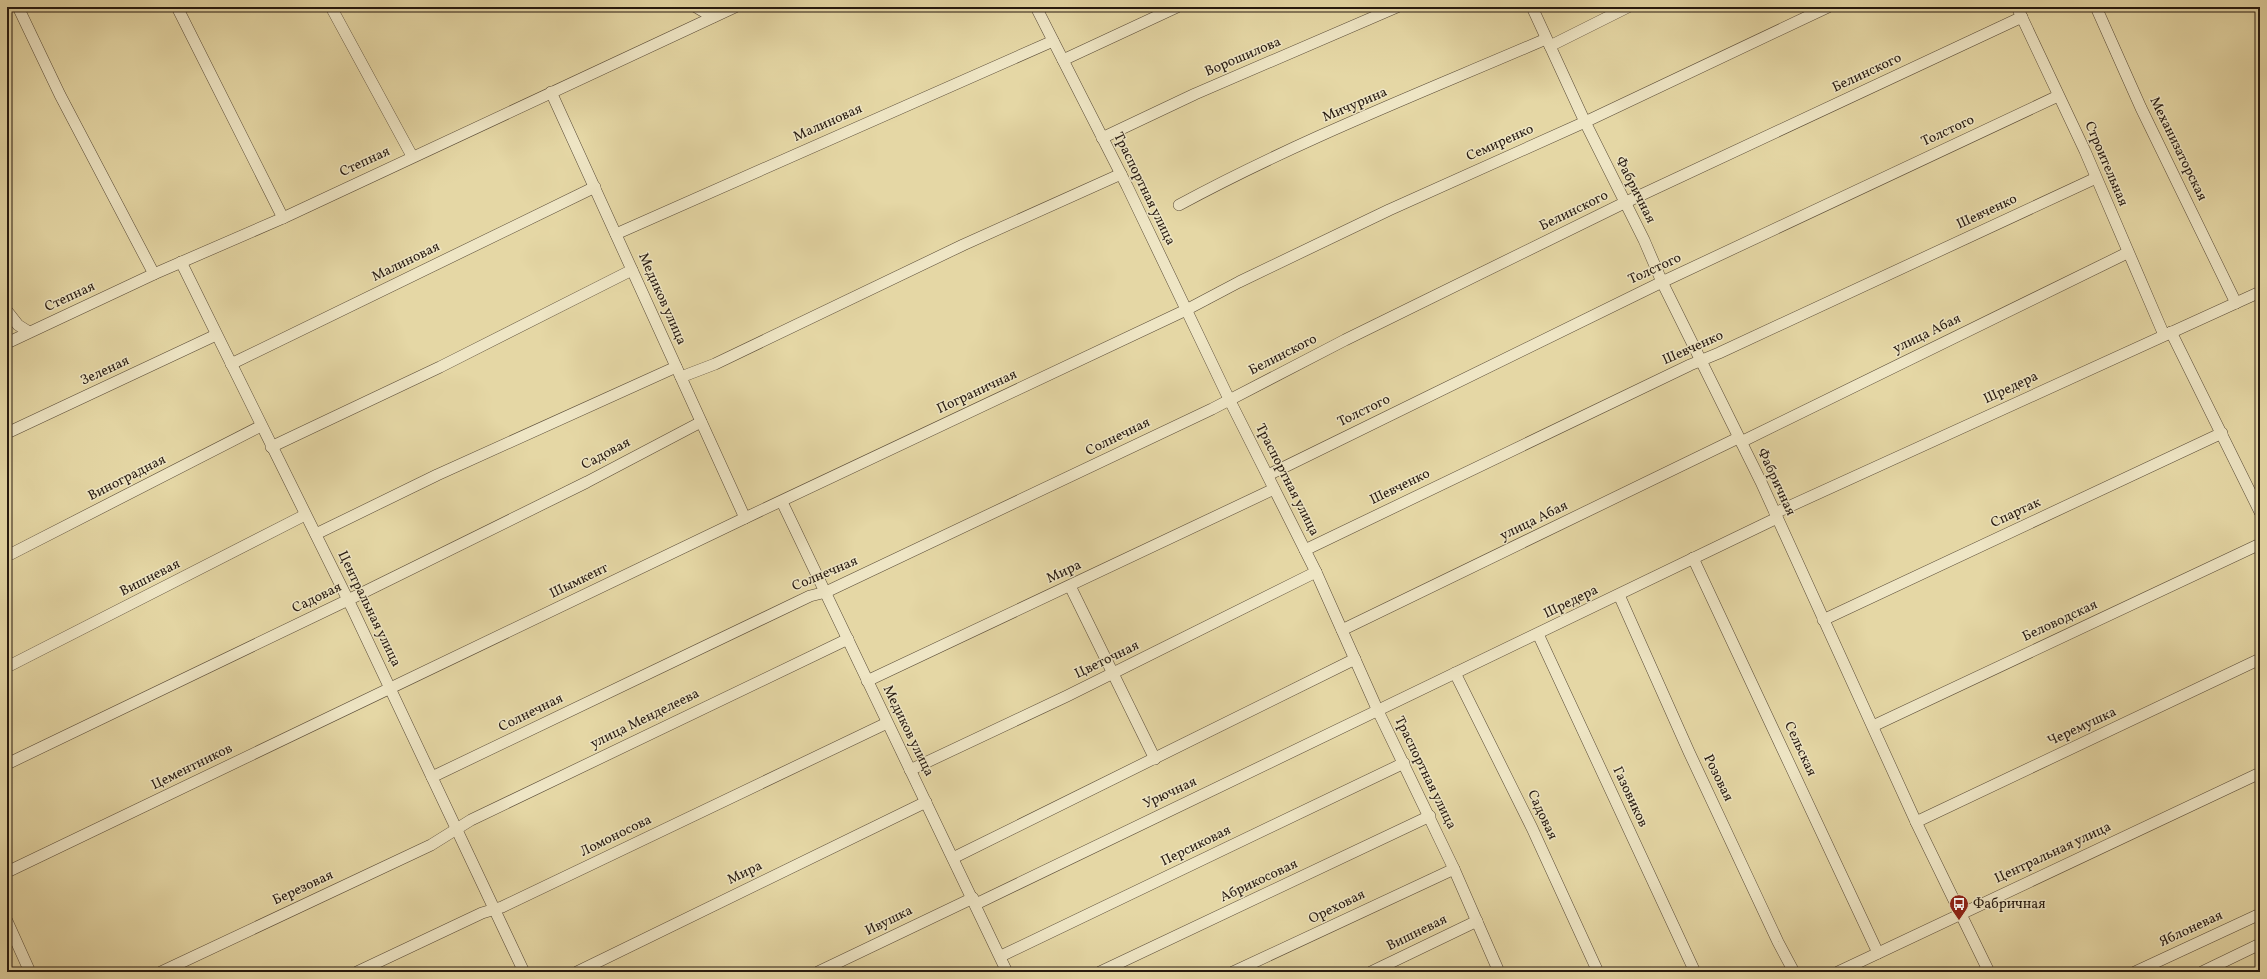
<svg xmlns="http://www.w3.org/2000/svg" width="2267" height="979" font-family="Vollkorn,serif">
	<rect width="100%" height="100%" fill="#e5d7a5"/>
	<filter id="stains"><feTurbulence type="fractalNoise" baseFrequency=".005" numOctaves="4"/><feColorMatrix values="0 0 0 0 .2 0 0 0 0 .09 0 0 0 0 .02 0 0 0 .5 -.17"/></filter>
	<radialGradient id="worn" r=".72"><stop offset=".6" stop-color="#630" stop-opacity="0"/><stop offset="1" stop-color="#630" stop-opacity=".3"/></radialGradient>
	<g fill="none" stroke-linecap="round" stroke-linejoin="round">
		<g stroke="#564834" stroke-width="12">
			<g id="street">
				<path d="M 18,7 L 60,95 L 154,274"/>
				<path d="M 177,7 L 283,218"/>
				<path d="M 331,7 L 412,156"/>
				<path d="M 696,7 L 713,17"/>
				<path d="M 1036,7 L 1127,186 L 1229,399 L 1316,572 L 1378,711 L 1454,869 L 1499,972"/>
				<path d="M 1532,7 L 1585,122 L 1644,240 L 1662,282 L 1761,482 L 1916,822 L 1989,972"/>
				<path d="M 2017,7 L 2085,151 L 2164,335"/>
				<path d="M 2096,7 L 2141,108 L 2236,303"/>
				<path d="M 1550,46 L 1628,7"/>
				<path d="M 1063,60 L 1177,7"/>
				<path d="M 551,92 L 745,518"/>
				<path d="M 1102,138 L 1195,94 L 1397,7"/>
				<path d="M 1179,205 C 1297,141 1423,92 1546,39"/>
				<path d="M 616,234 L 1053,41"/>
				<path d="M 181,262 L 353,610 L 524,972"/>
				<path d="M 7,311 L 18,325 L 29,332"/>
				<path d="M 2171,332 L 2260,512"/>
				<path d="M 7,343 L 154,274 L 283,218 L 735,7"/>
				<path d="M 231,364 L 595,187"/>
				<path d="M 681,377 L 715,364 L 963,245 L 1121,174"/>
				<path d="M 7,433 L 216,335"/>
				<path d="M 1741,442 L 2127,253"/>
				<path d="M 271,447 L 440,367 L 632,270"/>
				<path d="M 1268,475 L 1662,282 L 2058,96"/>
				<path d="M 782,502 L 1007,972"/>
				<path d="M 1775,513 L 2260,292"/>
				<path d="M 316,534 L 437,475 L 676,367"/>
				<path d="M 1305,550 L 1690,365 L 1719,353 L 2096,178"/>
				<path d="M 7,556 L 261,426"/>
				<path d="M 1693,558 L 1878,953"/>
				<path d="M 1070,586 L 1155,759"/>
				<path d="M 1619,595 L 1689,752 L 1778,942 L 1794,972"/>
				<path d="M 1823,620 L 2222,433"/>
				<path d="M 1342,630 L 1738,438"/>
				<path d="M 1538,634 L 1695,972"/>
				<path d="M 7,667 L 305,515"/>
				<path d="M 1455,673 L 1532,828 L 1598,972"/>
				<path d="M 867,681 L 1274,489"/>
				<path d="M 1873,726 L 2260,544"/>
				<path d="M 7,764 L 348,600 L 587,482 L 701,422"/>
				<path d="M 910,770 L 1067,696 L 1316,572"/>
				<path d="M 432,777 L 810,596 L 826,592 L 1212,409 L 1345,340 L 1624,203 L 2022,17"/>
				<path d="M 1916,822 L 2260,659"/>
				<path d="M 953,858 L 1355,659"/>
				<path d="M 7,872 L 745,518 L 1186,310 L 1239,282 L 1389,210 L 1585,122 L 1828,7"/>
				<path d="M 976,904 L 1777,518"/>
				<path d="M 7,921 L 30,972"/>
				<path d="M 1001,956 L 1404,763"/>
				<path d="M 161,972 L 431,845 L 471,820 L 848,639"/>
				<path d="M 357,972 L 482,913 L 502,907 L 887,723"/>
				<path d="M 577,972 L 926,802"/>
				<path d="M 818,972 L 973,898"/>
				<path d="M 1100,972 L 1430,816"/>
				<path d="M 1233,972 L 1454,869"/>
				<path d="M 1371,972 L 1477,921"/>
				<path d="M 1838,972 L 2260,773"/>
				<path d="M 2135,972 L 2260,914"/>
				<path d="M 2202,972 L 2260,944"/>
			</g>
		</g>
		<use href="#street" stroke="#eee5c4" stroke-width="11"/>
	</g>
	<defs>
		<g id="bus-pin" transform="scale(1)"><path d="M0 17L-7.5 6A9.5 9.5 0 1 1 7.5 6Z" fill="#8f2418" stroke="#eee5c4"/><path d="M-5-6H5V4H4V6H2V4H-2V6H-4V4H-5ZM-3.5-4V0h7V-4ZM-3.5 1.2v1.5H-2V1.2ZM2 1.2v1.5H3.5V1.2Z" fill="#fff"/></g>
	</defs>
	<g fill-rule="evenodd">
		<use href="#bus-pin" x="1959" y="904"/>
	</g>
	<g text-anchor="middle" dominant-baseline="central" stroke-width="3" stroke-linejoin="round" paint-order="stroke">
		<g font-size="14" fill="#26190f" stroke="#eee5c4">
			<text transform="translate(1243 57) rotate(-23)">Ворошилова</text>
			<text transform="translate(1867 73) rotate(-25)">Белинского</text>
			<text transform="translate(1355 105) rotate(-23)">Мичурина</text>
			<text transform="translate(828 123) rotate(-24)">Малиновая</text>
			<text transform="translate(1948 131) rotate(-25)">Толстого</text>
			<text transform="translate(1500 143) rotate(-24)">Семиренко</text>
			<text transform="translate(2178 149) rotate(64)">Механизаторская</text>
			<text transform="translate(365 162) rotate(-25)">Степная</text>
			<text transform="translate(2106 164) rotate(67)">Строительная</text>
			<text transform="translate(1144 189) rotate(64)">Траспортная улица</text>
			<text transform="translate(1635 190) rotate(63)">Фабричная</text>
			<text transform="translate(1574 211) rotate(-26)">Белинского</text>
			<text transform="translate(1987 212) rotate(-25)">Шевченко</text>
			<text transform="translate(406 262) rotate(-26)">Малиновая</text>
			<text transform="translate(1655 269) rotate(-25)">Толстого</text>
			<text transform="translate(70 297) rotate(-25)">Степная</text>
			<text transform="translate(662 299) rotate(66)">Медиков улица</text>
			<text transform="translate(1927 334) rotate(-26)">улица Абая</text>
			<text transform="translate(1693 348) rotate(-24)">Шевченко</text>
			<text transform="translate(1283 355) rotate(-27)">Белинского</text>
			<text transform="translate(105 371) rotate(-25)">Зеленая</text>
			<text transform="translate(2011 388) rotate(-25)">Шредера</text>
			<text transform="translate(977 392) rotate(-25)">Пограничная</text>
			<text transform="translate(1364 411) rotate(-26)">Толстого</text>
			<text transform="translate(1118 437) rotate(-26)">Солнечная</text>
			<text transform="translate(606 454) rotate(-28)">Садовая</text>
			<text transform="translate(127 478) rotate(-27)">Виноградная</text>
			<text transform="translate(1287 480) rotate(63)">Траспортная улица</text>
			<text transform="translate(1776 482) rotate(65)">Фабричная</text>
			<text transform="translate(1400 487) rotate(-26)">Шевченко</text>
			<text transform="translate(2016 513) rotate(-25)">Спартак</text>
			<text transform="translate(1534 521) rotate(-26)">улица Абая</text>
			<text transform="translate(1064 572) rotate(-25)">Мира</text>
			<text transform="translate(825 574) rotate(-23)">Солнечная</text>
			<text transform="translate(150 578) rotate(-27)">Вишневая</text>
			<text transform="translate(579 581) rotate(-26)">Шымкент</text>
			<text transform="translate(317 598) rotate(-26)">Садовая</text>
			<text transform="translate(1571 602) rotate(-26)">Шредера</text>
			<text transform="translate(369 609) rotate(64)">Центральная улица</text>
			<text transform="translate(2060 621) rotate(-25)">Беловодская</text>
			<text transform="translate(1107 660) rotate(-26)">Цветочная</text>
			<text transform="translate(531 713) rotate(-26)">Солнечная</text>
			<text transform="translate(645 719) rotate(-26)">улица Менделеева</text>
			<text transform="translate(2082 727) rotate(-25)">Черемушка</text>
			<text transform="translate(908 731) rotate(64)">Медиков улица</text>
			<text transform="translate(1800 749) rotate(65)">Сельская</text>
			<text transform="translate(192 767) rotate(-26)">Цементников</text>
			<text transform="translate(1425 773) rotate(64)">Траспортная улица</text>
			<text transform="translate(1718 778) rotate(64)">Розовая</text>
			<text transform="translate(1170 793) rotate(-25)">Урючная</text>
			<text transform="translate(1630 797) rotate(65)">Газовиков</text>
			<text transform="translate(1542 815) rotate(65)">Садовая</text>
			<text transform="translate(616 836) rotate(-26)">Ломоносова</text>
			<text transform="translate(1196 846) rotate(-26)">Персиковая</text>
			<text transform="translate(2053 853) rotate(-25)">Центральная улица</text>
			<text transform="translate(745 873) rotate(-26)">Мира</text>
			<text transform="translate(1259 881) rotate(-25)">Абрикосовая</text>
			<text transform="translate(303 888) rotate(-25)">Березовая</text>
			<text transform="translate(1337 907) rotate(-26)">Ореховая</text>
			<text transform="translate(889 921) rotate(-26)">Ивушка</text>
			<text transform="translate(2191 929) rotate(-25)">Яблоневая</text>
			<text transform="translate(1417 933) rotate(-26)">Вишневая</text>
		</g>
		<g font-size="14" fill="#26190f" stroke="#eee5c4" text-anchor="start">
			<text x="1973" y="904">Фабричная</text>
		</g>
	</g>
	<rect width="2267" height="979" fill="none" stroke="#e5d7a5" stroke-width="24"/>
	<rect x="8" y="8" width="2251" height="963" fill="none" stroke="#26190f" stroke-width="2"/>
	<rect x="12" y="12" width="2243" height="955" fill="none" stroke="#26190f"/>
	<rect width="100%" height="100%" filter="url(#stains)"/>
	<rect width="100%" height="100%" fill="url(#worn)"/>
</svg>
